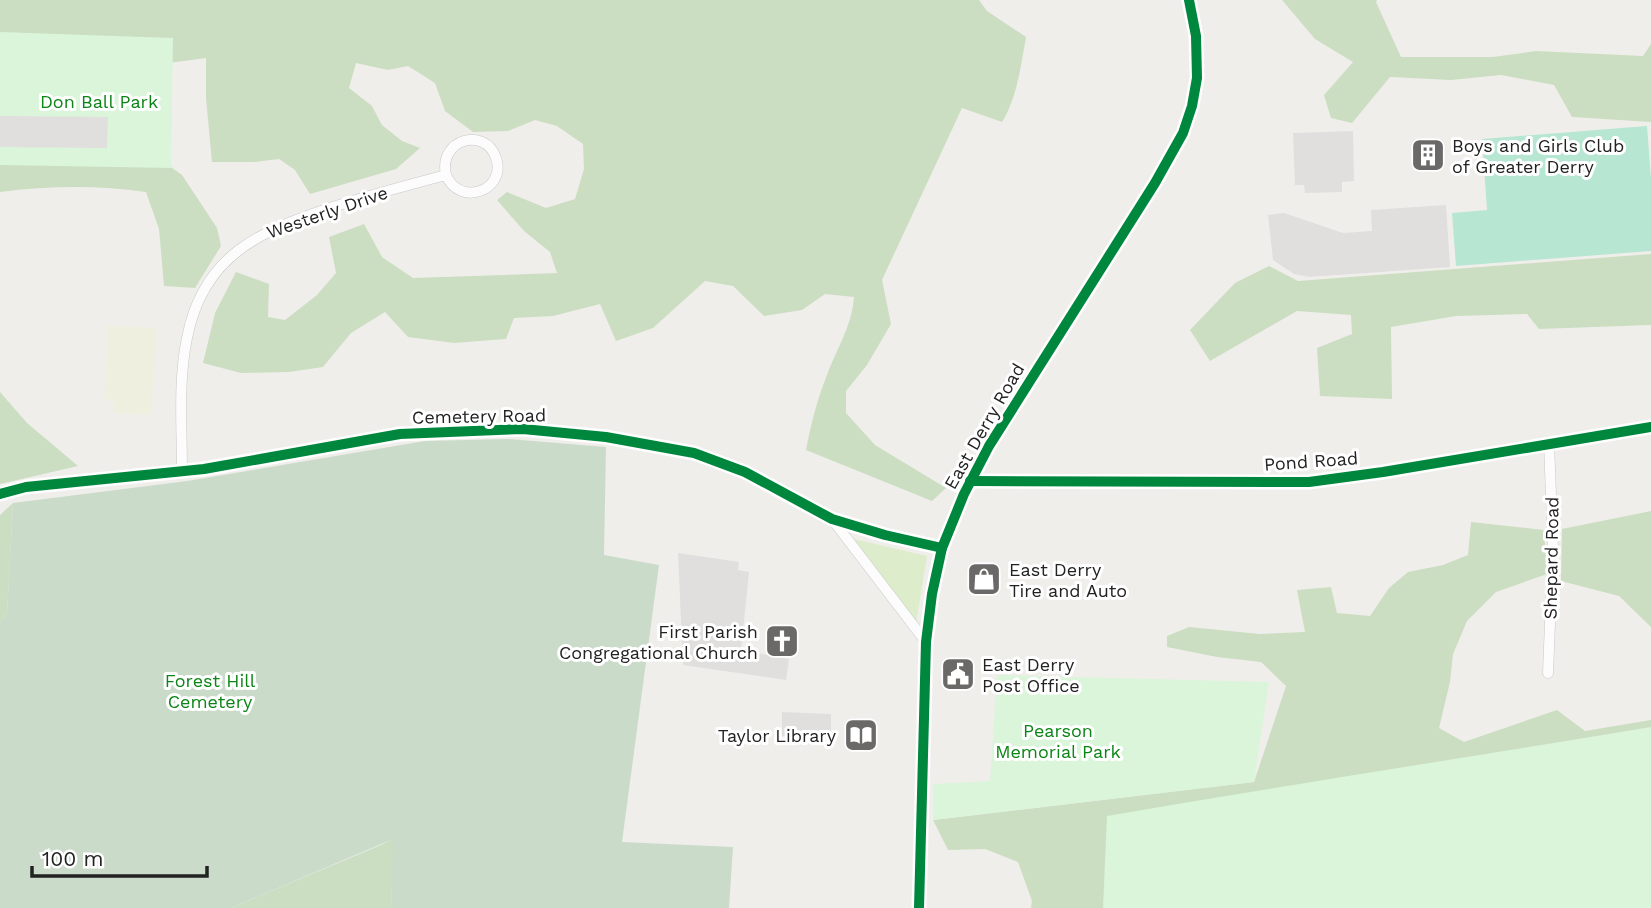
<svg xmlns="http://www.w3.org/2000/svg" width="1651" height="908" font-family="'Work Sans',sans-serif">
	<rect width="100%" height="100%" fill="#f0eeeb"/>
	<path fill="#efefdf" d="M 108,326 L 156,328 L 151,415 L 113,413 L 114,400 L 104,399 Z"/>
	<path fill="#ddeccb" d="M 850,538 L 927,556 L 916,624 Z"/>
	<g fill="#cbdec1">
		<path d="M 0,0 L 979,0 L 987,11 L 1026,37 C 1021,65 1017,98 1002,122 L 962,108 L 882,280 L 891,324 L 867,365 L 846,391 L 846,413 L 875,445 L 946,488 L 932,501 L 806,450 C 811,424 817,400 827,375 C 837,348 852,326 854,297 L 825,294 L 802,310 L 764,316 L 733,286 L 705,281 L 653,328 L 616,341 L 600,304 L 553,316 L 514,318 L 506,339 L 454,343 L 408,337 L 385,312 L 351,333 L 323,367 L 289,372 L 241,373 L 203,363 L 215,313 L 236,272 L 269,284 L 268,317 L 285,320 L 317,295 L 336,273 L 329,237 L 364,224 L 382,257 L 413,278 L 557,273 L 550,252 L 524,231 L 497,200 L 507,192 L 546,208 L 575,199 L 584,169 L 583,144 L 557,126 L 535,120 L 508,131 L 473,132 L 445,111 L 435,83 L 408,66 L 388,70 L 356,63 L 349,88 L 372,106 L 382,125 L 402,141 L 420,148 L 396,169 L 310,194 L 295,170 L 279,159 L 253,162 L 212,162 L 206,98 L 206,58 L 154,65 L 0,103 Z"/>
		<path d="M 1282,0 L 1377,0 L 1376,2 L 1401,57 L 1493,57 L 1536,51 L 1643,56 L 1651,44 L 1651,122 L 1572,117 L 1554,85 L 1501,75 L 1451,80 L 1390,77 L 1352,123 L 1331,118 L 1324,95 L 1353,62 L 1315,39 Z"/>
		<path d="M 150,152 L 182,175 L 217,228 L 221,246 L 195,288 L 164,286 L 159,229 L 146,192 C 97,185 49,186 0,192 L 0,155 Z"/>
		<path d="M 1651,254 L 1651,325 L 1539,329 L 1527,314 L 1456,316 L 1391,327 L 1392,399 L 1320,396 L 1317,348 L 1352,334 L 1351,315 L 1297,311 L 1210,361 L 1190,330 L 1235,283 L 1269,266 L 1298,281 Z"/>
		<path d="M 0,392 L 27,423 L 78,466 L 0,484 Z"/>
		<path d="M 13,503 L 7,614 L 0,623 L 0,515 Z"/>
		<path d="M 1651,511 L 1651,627 L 1619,596 L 1561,581 L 1562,529 Z"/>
		<path d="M 1471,522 L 1544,530 L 1547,574 L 1496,592 L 1467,621 L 1453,654 L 1450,682 L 1439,728 L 1464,742 L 1557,710 L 1585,731 L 1651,720 L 1651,908 L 1031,908 L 1032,901 L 1018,862 L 985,849 L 948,850 L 933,820 L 1254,782 L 1286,686 L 1261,662 L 1217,657 L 1167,647 L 1167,636 L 1189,627 L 1260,634 L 1305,632 L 1297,590 L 1331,587 L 1337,613 L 1370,616 L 1389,588 L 1408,572 L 1443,565 L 1468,555 Z"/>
		<path d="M 394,838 L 391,908 L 231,908 L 381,845 Z"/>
	</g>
	<path fill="#cadbca" d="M 509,439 L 606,447 L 604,555 L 659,565 L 622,842 L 733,847 L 729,908 L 391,908 L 393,839 L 231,908 L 0,908 L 0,623 L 7,614 L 13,503 L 187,481 L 425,441 Z"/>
	<g fill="#daf5da">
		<path d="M 0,32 L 173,38 L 171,168 L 0,165 Z"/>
		<path d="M 997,675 L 1269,682 L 1254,782 L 933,820 L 933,784 L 990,781 Z"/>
		<path d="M 1651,727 L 1651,908 L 1103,908 L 1107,816 C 1288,785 1470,757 1651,727 Z"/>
	</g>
	<path fill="#b7e6d2" d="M 1647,126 L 1651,179 L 1651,251 L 1456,266 L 1452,213 L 1487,210 L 1482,139 Z"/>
	<g fill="#e0dfde">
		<path d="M 0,116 L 108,117 L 107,148 L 0,147 Z"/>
		<path d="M 1353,131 L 1354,181 L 1342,182 L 1342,192 L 1305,193 L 1304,185 L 1295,185 L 1293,133 Z"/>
		<path d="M 1446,205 L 1450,267 L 1309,277 L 1294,274 L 1273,260 L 1268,215 L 1284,213 L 1343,233 L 1372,231 L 1371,210 Z"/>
		<path d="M 678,553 L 739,562 L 738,570 L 749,572 L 741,650 L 789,659 L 786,680 L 683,665 Z"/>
		<path d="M 782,712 L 831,714 L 831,737 L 782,736 Z"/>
	</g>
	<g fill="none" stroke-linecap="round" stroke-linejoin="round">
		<g stroke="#c9c8c7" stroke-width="11">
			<g id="minor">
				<path d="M 182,471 C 182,427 178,381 187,338 C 203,254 261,231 333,207 C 370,195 408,185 446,175 C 460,208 507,190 496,158 C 485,126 438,139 446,175"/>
				<path d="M 970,481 L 1309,482 L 1383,472 L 1651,427"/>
				<path d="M 0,494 L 26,487 L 204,469 L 400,434 L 523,429 L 606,437 L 694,453 L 745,472 L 832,519 L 885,535 L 942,548"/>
				<path d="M 832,519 L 926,642"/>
				<path d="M 1548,673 L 1553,547 L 1549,443"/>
			</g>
		</g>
		<g stroke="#c9c8c7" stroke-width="14">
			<path id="tertiary" d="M 919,908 L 926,642 L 932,594 L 942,548 L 964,494 L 989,446 L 1155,183 L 1183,133 L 1192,106 L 1197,78 L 1196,36 L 1189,0"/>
		</g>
		<use href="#minor" stroke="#fdfcfc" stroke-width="10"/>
		<use href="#tertiary" stroke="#fdfcfc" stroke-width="12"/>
		<g stroke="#fff" stroke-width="15">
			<g id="cycleway">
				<path d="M 970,481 L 1309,482 L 1383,472 L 1651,427"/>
				<path d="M 0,494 L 26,487 L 204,469 L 400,434 L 523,429 L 606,437 L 694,453 L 745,472 L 832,519 L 885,535 L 942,548"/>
				<path d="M 919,908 L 926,642 L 932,594 L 942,548 L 964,494 L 989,446 L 1155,183 L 1183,133 L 1192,106 L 1197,78 L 1196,36 L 1189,0"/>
			</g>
		</g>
		<use href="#cycleway" stroke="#00873e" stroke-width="10"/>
	</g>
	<defs>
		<g id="building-square" transform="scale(1.75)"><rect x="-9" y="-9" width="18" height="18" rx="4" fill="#6a6968" stroke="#fff"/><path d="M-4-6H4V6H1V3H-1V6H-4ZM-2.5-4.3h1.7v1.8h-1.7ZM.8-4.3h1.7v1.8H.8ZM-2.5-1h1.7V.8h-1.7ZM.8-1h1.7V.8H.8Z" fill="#fff"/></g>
		<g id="shop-square" transform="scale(1.75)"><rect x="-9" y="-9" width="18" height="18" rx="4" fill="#6a6968" stroke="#fff"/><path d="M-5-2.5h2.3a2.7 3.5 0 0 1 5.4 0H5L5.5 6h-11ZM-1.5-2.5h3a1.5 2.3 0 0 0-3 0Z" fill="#fff"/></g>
		<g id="church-square" transform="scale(1.75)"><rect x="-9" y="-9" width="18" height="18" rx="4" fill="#6a6968" stroke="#fff"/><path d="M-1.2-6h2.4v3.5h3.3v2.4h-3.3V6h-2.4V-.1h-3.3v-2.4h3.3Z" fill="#fff"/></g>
		<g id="civic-square" transform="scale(1.75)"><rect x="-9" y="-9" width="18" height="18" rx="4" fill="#6a6968" stroke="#fff"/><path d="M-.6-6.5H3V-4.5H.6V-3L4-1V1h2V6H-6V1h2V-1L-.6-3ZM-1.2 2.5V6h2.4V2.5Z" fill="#fff"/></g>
		<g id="library-square" transform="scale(1.75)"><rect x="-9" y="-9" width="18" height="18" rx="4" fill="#6a6968" stroke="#fff"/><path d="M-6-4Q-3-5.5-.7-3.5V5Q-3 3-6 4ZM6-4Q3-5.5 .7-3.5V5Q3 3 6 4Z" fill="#fff"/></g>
	</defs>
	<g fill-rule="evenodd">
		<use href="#building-square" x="1428" y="155"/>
		<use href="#shop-square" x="984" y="579"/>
		<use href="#church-square" x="782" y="641"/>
		<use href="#civic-square" x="958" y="674"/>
		<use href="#library-square" x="861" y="735"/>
	</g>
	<g text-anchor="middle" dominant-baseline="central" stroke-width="6" stroke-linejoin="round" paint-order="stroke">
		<g font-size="18" fill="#0c8416" stroke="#fff">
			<text x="99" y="101">Don Ball Park</text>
			<text x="210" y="680">Forest Hill<tspan x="210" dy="21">Cemetery</tspan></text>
			<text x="1058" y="730">Pearson<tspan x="1058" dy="21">Memorial Park</tspan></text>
		</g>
		<g font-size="18" fill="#222" stroke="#fff" text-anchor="start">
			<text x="1452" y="145">Boys and Girls Club<tspan x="1452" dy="21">of Greater Derry</tspan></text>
			<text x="1009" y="569">East Derry<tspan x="1009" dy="21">Tire and Auto</tspan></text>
			<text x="758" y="631" text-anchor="end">First Parish<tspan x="758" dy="21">Congregational Church</tspan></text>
			<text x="982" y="664">East Derry<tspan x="982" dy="21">Post Office</tspan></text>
			<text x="836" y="735" text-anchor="end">Taylor Library</text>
		</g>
		<g font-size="18" fill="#222" stroke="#fff">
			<text transform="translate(327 212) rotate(-19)">Westerly Drive</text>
			<text transform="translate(479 416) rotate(-1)">Cemetery Road</text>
			<text transform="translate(984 426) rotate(-60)">East Derry Road</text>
			<text transform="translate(1311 461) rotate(-4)">Pond Road</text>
			<text transform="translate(1551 558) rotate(-89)">Shepard Road</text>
		</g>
	</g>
	<path d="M32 866v10h175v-10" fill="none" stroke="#222222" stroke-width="3.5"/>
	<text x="42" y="866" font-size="21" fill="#222222" stroke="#ffffff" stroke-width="5" paint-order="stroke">100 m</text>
</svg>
